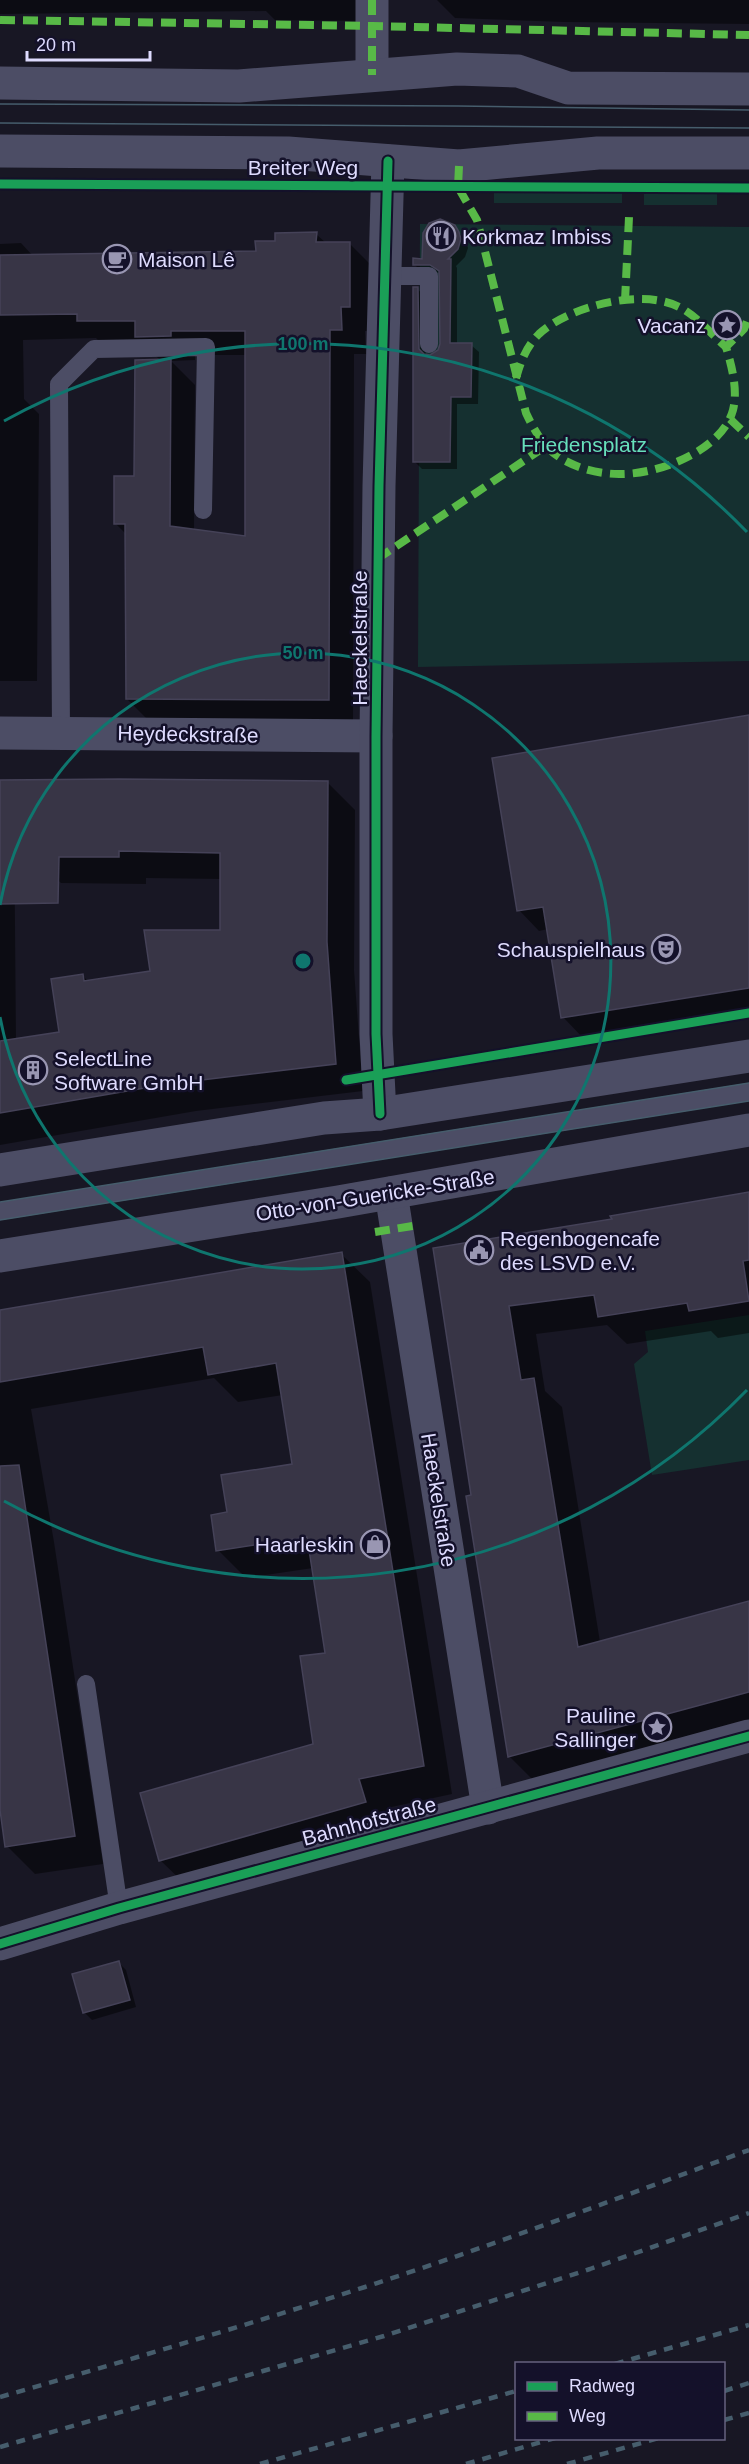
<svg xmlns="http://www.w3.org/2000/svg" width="749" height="2464" font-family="Helvetica,sans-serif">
	<rect width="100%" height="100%" fill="#181724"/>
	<g fill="#153030">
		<rect x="494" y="192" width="128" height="11"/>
		<rect x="644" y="194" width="73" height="11"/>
		<path d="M 420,224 L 749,227 L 749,661 L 418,667 Z"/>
		<path d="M 749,1315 L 749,1460 L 652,1475 L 634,1364 L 648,1352 L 645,1331 Z"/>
	</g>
	<g fill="#0007" fill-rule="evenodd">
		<path d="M 0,0 L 361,0 L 361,21 L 275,20 L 266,11 L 0,14 Z"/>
		<path d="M 437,0 L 749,0 L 749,24 L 564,22 L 455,18 Z"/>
		<path d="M 454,226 L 466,241 L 468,248 L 465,257 L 456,266 L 457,268 L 457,345 L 471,345 L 479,352 L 478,404 L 457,404 L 457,469 L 422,469 L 414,461 L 417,289 L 425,296 L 426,356 L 430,357 L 440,351 L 442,344 L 441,273 L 422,272 L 414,264 L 423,260 Z"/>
		<path d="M 316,234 L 326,243 L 349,243 L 374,268 L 374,331 L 365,331 L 366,354 L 354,354 L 353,724 L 152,724 L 127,699 L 127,535 L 115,523 L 136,477 L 161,361 L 145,345 L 103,345 L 96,338 L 23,340 L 24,399 L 39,414 L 37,681 L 0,681 L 0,244 L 21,243 L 33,256 L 257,252 L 276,242 ZM 195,355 L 246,355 L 246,537 L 194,531 L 195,385 L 171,361 L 195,360 Z"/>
		<path d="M 749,716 L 749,1017 L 743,1018 L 738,1013 L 583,1038 L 563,1017 L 548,929 L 539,931 L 519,910 Z"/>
		<path d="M 327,782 L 355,810 L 354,970 L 363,1091 L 196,1111 L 0,1145 L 0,795 L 14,809 L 16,1040 L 61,1033 L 83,976 L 89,982 L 152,972 L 221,931 L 221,879 L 146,878 L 146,884 L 61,883 L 33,856 Z"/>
		<path d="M 749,1194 L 749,1333 L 718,1338 L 711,1331 L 627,1344 L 607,1325 L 536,1334 L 545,1391 L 562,1407 L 600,1642 L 749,1601 L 749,1727 L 537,1784 L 509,1756 L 473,1497 L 434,1249 L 614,1220 Z"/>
		<path d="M 341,1254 L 370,1282 L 452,1794 L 387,1808 L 393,1831 L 189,1888 L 160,1860 L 315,1745 L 326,1654 L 313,1568 L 246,1578 L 218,1550 L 294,1465 L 283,1395 L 238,1402 L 214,1378 L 31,1409 L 54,1542 L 103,1864 L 35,1874 L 7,1846 L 0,1801 L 0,1312 Z"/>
		<path d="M 119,1963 L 126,1970 L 136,2007 L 92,2020 L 84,2012 Z"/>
	</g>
	<g fill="#383546" stroke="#454258" stroke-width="1.5">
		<path d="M 440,219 L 455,225 L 459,232 L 461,239 L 458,249 L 448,259 L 451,259 L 450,343 L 472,343 L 471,397 L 451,397 L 450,462 L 413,462 L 413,287 L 418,287 L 419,349 L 424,354 L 430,355 L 438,350 L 440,344 L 439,271 L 430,265 L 413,265 L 413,258 L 422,259 L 423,233 L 429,223 Z"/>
		<path d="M 317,232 L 316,242 L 350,242 L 350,307 L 341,307 L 342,330 L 330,330 L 329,700 L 126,699 L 125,524 L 114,524 L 114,476 L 134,476 L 135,360 L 171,359 L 170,526 L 245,536 L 245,331 L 171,331 L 171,336 L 135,337 L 135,321 L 77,321 L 77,314 L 0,315 L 0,255 L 256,251 L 255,241 L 275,241 L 275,233 Z"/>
		<path d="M 749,715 L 749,988 L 561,1018 L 543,907 L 517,911 L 492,758 Z"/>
		<path d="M 119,779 L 328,781 L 327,942 L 336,1064 L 168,1084 L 0,1113 L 0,1041 L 59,1032 L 51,979 L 83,974 L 84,981 L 150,971 L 144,930 L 220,930 L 220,853 L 119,851 L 119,857 L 59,857 L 58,903 L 0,904 L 0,780 Z"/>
		<path d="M 749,1192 L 749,1260 L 743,1261 L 749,1301 L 689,1311 L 687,1303 L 598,1317 L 594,1295 L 509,1306 L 521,1380 L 534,1378 L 578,1647 L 749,1601 L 749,1692 L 508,1757 L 466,1496 L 471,1495 L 433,1248 L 612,1219 L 610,1216 Z"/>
		<path d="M 342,1252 L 424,1766 L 359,1779 L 366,1802 L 159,1861 L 140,1793 L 313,1744 L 300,1656 L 325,1653 L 307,1537 L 216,1551 L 211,1515 L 227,1512 L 221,1475 L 292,1464 L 276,1363 L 208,1375 L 203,1347 L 0,1382 L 0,1310 Z"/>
		<path d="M 19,1465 L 75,1836 L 5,1847 L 0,1810 L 0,1466 Z"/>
		<path d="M 119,1961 L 130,2000 L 83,2013 L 72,1974 Z"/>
	</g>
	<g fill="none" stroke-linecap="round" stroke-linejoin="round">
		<g stroke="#4c4d65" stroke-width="18">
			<path d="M 383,276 L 429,276 L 429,344"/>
			<path d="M 61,733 L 59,384 L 94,349 L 206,347 L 203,510"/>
			<path d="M 0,1211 L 749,1092"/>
			<path d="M 86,1684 L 119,1908"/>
		</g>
		<g stroke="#4c4d65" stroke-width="33">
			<path d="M 372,0 L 372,75"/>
			<path d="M 0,733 L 376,736"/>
			<path d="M 380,1114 L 376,1034 L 376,736 L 379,486 L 388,161"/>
			<path d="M 391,1193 L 488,1808"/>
			<path d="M 0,1944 L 119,1908 L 749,1736"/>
		</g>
		<g stroke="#4c4d65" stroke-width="33">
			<path d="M 0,83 L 239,86 L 457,69 L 518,71 L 568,88 L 749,89"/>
			<path d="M 0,151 L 288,153 L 459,166 L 598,153 L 749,153"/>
			<path d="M 0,1170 L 324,1118 L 380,1114 L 749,1056"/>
			<path d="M 0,1256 L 338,1202 L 749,1130"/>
		</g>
		<g stroke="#465d6c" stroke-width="1.5">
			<path d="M 0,104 L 458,106 L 749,110"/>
			<path d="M 0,123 L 749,128"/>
			<path d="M 0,1202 L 749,1083"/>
			<path d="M 0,1220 L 749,1101"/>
		</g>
		<g stroke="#465d6c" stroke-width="4.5" stroke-dasharray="9 8" stroke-linecap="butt">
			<path d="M 615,2364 L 749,2325"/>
			<path d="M 724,2391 L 749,2383"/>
			<path d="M 0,2397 C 122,2362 244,2326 365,2287 C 494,2245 621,2197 749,2150"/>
			<path d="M 724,2420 L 749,2413"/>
			<path d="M 0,2447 L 384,2336 L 590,2269 L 749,2213"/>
			<path d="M 260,2464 L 516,2391"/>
			<path d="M 466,2464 L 555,2438"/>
			<path d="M 567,2464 L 659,2438"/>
		</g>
		<g stroke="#58b947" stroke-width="8" stroke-dasharray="15 8" stroke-linecap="butt">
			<path d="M 372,0 L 372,75"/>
			<path d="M 0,20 L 372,26 L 749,35"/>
			<path d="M 459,166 L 458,187 L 477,220 L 526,413 C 535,432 544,448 562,459 C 579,469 600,474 619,474 C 657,475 722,451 733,410 C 738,390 732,367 726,347 L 744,329 L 749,316"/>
			<path d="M 625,301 L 629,217"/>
			<path d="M 516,378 C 521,361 526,347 539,334 C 569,306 644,287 681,308 C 698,317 712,335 726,347"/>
			<path d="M 730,419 L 749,437"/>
			<path d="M 377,559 L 546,446"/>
			<path d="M 375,1232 L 413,1226"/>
		</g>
		<g stroke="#14112a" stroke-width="13">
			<g id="cycleway">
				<path d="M 0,184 L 749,188"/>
				<path d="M 346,1080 L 749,1013"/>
				<path d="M 380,1114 L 376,1034 L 376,736 L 379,486 L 388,161"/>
				<path d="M 0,1944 L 119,1908 L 749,1736"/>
			</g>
		</g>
		<use href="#cycleway" stroke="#1a9f57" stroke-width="9"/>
	</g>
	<g fill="none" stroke="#0f766e" stroke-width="3">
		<path d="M0 905A308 308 0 1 1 0 1017"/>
		<path d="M747 1390A617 617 0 0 1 4 1501M4 421A617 617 0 0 1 747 532"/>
	</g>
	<defs>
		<g id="restaurant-ring" transform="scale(1.5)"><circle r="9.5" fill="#14112a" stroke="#9996b2" stroke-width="1.5"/><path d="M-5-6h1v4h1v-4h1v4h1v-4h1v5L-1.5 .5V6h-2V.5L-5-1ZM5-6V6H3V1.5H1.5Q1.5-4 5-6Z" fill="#9996b2"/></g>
		<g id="cafe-ring" transform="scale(1.5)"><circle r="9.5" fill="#14112a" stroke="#9996b2" stroke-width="1.5"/><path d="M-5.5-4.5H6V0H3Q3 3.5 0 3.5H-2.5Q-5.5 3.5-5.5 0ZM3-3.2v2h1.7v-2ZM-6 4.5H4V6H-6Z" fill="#9996b2"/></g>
		<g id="sight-ring" transform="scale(1.5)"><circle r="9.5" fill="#14112a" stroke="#9996b2" stroke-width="1.5"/><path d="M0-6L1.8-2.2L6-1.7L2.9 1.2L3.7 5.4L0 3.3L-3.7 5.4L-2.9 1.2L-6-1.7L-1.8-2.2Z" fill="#9996b2"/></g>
		<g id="theatre-ring" transform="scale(1.5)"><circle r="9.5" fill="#14112a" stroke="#9996b2" stroke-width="1.5"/><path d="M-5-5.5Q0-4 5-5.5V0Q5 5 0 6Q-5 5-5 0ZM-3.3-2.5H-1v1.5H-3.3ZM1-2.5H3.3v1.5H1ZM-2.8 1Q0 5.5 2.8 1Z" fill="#9996b2"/></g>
		<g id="building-ring" transform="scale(1.5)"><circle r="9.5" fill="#14112a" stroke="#9996b2" stroke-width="1.5"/><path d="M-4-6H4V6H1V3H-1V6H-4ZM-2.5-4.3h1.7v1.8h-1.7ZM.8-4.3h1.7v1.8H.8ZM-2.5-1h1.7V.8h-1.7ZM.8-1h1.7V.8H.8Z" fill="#9996b2"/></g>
		<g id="civic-ring" transform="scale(1.5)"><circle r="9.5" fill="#14112a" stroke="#9996b2" stroke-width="1.5"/><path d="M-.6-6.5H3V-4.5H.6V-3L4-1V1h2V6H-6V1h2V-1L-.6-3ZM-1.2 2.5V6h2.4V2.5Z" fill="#9996b2"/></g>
		<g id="shop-ring" transform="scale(1.5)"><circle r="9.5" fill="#14112a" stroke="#9996b2" stroke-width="1.5"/><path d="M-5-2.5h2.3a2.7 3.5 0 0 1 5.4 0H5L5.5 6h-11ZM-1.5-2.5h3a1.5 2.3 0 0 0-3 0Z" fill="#9996b2"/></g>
	</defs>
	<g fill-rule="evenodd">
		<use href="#restaurant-ring" x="441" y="236"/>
		<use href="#cafe-ring" x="117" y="259"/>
		<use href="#sight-ring" x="727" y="325"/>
		<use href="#theatre-ring" x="666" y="949"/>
		<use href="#building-ring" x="33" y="1070"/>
		<use href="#civic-ring" x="479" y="1250"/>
		<use href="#shop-ring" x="375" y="1544"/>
		<use href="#sight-ring" x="657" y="1727"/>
	</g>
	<g text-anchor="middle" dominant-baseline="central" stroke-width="5" stroke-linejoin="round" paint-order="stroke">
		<g font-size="21" fill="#dedbfe" stroke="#14112a">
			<text x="303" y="167">Breiter Weg</text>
			<text transform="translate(359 638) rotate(-90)">Haeckelstraße</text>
			<text transform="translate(188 734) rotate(1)">Heydeckstraße</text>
			<text transform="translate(375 1195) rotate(-9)">Otto-von-Guericke-Straße</text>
			<text transform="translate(439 1500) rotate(81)">Haeckelstraße</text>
			<text transform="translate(369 1821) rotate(-15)">Bahnhofstraße</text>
		</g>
		<g font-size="21" fill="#dedbfe" stroke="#14112a" text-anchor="start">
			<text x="462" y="236">Korkmaz Imbiss</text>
			<text x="138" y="259">Maison Lê</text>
			<text x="706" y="325" text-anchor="end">Vacanz</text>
			<text x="645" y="949" text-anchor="end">Schauspielhaus</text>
			<text x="54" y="1058">SelectLine<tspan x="54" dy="24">Software GmbH</tspan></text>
			<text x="500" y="1238">Regenbogencafe<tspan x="500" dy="24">des LSVD e.V.</tspan></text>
			<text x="354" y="1544" text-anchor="end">Haarleskin</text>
			<text x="636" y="1715" text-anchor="end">Pauline<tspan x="636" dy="24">Sallinger</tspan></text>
		</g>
		<g font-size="21" fill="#67dfbb" stroke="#14112a">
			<text x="584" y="444">Friedensplatz</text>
		</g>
	</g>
	<circle cx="303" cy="961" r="9" fill="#0f766e" stroke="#14112a" stroke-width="3"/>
	<g font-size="18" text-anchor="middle" font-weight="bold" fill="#0f766e" stroke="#14112a" stroke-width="5" stroke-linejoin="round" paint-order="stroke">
		<text x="303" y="350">100 m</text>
		<text x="303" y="659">50 m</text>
	</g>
	<rect x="515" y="2362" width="210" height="78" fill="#14112a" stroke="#65627f" stroke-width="1.5"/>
	<rect x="527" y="2382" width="30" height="9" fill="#1a9f57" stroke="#65627f" stroke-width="1.5"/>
	<text x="569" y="2392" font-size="18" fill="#dedbfe">Radweg</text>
	<rect x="527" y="2412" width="30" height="9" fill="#58b947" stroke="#65627f" stroke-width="1.5"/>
	<text x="569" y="2422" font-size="18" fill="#dedbfe">Weg</text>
	<path d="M27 51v9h123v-9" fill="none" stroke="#dedbfe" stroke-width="3"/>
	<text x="36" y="51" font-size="18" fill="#dedbfe" stroke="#14112a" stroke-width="4.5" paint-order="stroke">20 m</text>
</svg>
